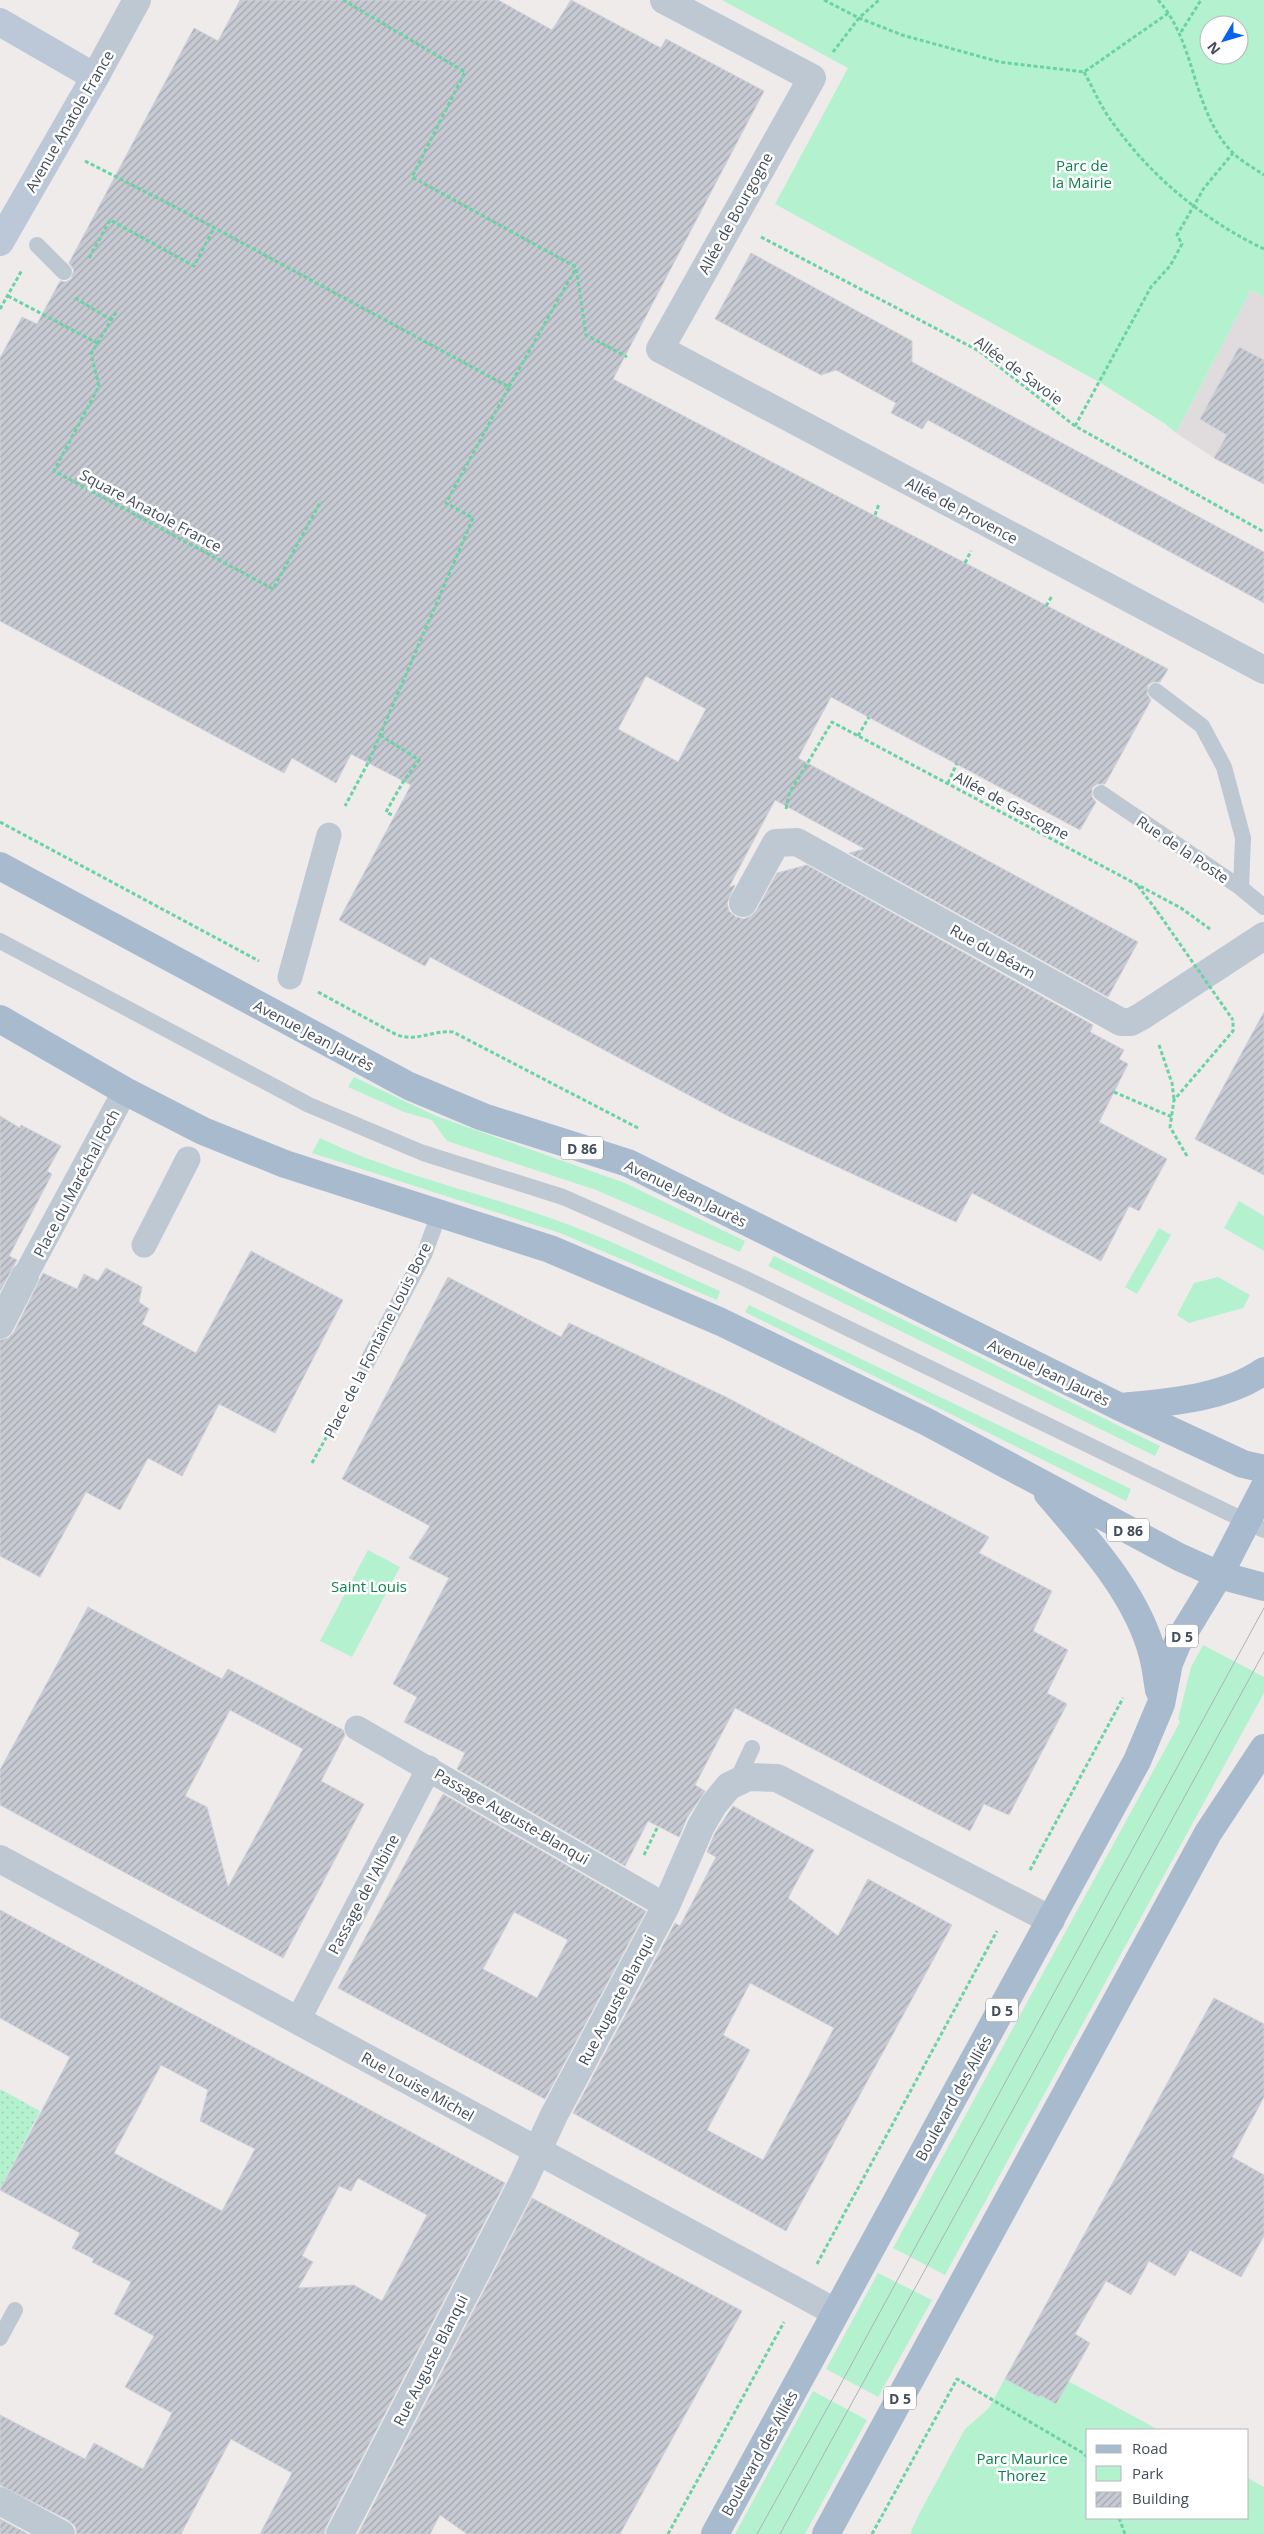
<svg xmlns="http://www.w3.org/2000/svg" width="1264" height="2534" font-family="'Open Sans',sans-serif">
	<defs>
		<pattern id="garden-dots" width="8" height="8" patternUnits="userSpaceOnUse" patternTransform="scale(1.25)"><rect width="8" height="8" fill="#b4f2cf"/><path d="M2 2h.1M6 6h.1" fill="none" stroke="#9cd1b4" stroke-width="1.8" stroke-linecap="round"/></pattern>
		<pattern id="building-hatch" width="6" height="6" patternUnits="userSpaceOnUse" patternTransform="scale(1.25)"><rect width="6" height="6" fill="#c7cad2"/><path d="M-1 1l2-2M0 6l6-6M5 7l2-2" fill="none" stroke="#a3a6ad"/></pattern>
	</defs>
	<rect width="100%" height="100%" fill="#efebeb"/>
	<path fill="#e0dcdd" d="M 1251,290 L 1264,297 L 1264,484 L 1214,458 L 1176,433 Z"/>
	<g fill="#b4f2cf" fill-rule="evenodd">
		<path d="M 722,0 L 1264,0 L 1264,297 L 1251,290 L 1176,433 L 1164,423 L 1099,382 L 775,204 L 848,68 ZM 1209,25 L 1239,25 L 1239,55 L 1209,55 Z"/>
		<path d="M 354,1077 L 436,1116 L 625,1183 L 745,1241 L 740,1252 L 596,1190 L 447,1141 L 432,1120 L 404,1112 L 348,1087 Z"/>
		<path d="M 320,1138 C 394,1174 475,1191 553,1219 C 610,1239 665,1267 720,1291 L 717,1300 L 560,1233 L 312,1153 Z"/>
		<path d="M 1239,1201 L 1264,1216 L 1264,1251 L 1224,1228 Z"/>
		<path d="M 1159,1228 L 1171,1235 L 1137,1294 L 1125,1287 Z"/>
		<path d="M 774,1256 L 1160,1446 L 1155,1456 L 768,1266 Z"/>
		<path d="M 1218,1277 L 1250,1295 L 1243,1308 L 1189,1323 L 1177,1315 L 1194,1283 Z"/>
		<path d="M 749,1305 L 1131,1489 L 1126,1501 L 745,1312 Z"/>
		<path d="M 368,1550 L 400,1567 L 352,1657 L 320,1641 Z"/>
		<path d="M 1203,1645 L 1264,1677 L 1264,1693 L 945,2275 L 893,2248 L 1180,1722 L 1178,1719 L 1191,1667 Z"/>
		<path d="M 878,2273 L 932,2300 L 878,2397 L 826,2369 Z"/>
		<path d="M 1018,2354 L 1159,2430 L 1088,2430 L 1088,2518 L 1248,2518 L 1248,2478 L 1264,2487 L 1264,2534 L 910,2534 L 919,2514 L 965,2429 L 989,2408 Z"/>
		<path d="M 813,2391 L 867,2420 L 805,2534 L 735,2534 Z"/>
	</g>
	<path fill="url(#garden-dots)" d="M 0,2089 L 40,2111 L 0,2189 Z"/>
	<g fill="url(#building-hatch)" stroke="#cfd1d8" fill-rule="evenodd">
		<path d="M 240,0 L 498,0 L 552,30 L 571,0 L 661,48 L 666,39 L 764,91 L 613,379 L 1168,669 L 1160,682 L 1153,682 L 1148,685 L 1147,694 L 1151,700 L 1105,784 L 1097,784 L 1092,788 L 1092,797 L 1096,802 L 1080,830 L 831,697 L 798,758 L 1138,942 L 1108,997 L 849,853 L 865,849 L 775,800 L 729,887 L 735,885 L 727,903 L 729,911 L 736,917 L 744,919 L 751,916 L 756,911 L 777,873 L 807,865 L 1093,1025 L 1090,1032 L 1124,1050 L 1119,1059 L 1128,1064 L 1099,1122 L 1167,1159 L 1139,1211 L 1129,1206 L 1101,1261 L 972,1193 L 956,1222 L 730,1117 L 430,957 L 425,966 L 339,920 L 411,785 L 351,754 L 336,783 L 292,758 L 284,773 L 0,621 L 0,358 L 22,317 L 37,324 L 60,281 L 66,282 L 71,279 L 74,270 L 69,263 L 194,28 L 218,41 ZM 646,676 L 706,709 L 678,762 L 618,729 Z"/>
		<path d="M 751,253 L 912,341 L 912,362 L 1264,552 L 1264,603 L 928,420 L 922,429 L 891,413 L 896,403 L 836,370 L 821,375 L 715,319 Z"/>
		<path d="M 1239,347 L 1264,360 L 1264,484 L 1214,458 L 1227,435 L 1200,419 Z"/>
		<path d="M 1264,1012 L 1264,1175 L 1195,1139 Z"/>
		<path d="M 0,1116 L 20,1128 L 21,1125 L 61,1146 L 47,1171 L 52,1174 L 9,1256 L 17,1260 L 0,1291 Z"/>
		<path d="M 251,1251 L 343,1300 L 275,1433 L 219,1404 L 182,1476 L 148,1458 L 120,1510 L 86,1492 L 40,1577 L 0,1556 L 0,1340 L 8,1338 L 14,1332 L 43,1273 L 77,1289 L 84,1274 L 98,1281 L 106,1268 L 142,1287 L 139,1302 L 149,1309 L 142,1324 L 196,1353 Z"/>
		<path d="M 448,1277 L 561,1337 L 569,1323 L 726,1397 L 989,1537 L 979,1553 L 1052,1591 L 1033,1631 L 1068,1650 L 1047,1693 L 1067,1704 L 1009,1815 L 984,1804 L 970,1831 L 735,1708 L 695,1785 L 705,1791 L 687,1818 L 679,1837 L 648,1821 L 625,1866 L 457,1769 L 465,1753 L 404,1722 L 417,1697 L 393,1684 L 449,1578 L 409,1558 L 430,1526 L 342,1479 Z"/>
		<path d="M 88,1607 L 222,1679 L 228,1669 L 343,1730 L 345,1735 L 321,1781 L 364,1804 L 283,1958 L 0,1805 L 0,1770 ZM 230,1710 L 303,1749 L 228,1887 L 207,1807 L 185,1796 Z"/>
		<path d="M 443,1794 L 646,1911 L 545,2099 L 338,1988 ZM 514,1912 L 568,1940 L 537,1998 L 483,1969 Z"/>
		<path d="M 733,1806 L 814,1850 L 788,1898 L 838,1936 L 868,1879 L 952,1925 L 786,2231 L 573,2113 L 675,1923 L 680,1926 L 701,1886 L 716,1857 L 707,1852 L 715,1833 ZM 750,1983 L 834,2028 L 763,2160 L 707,2130 L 750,2050 L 723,2035 Z"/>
		<path d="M 0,1910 L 505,2183 L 326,2527 L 324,2534 L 260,2534 L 292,2473 L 231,2439 L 181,2534 L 77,2534 L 75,2526 L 68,2520 L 0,2485 L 0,2415 L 85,2459 L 94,2443 L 143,2469 L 172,2413 L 125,2387 L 154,2336 L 114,2314 L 131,2282 L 92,2262 L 94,2259 L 72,2248 L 80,2233 L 0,2190 L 70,2057 L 0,2018 ZM 161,2065 L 208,2090 L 200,2121 L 255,2149 L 222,2211 L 114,2153 ZM 358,2178 L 427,2215 L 382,2301 L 354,2285 L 298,2288 L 313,2262 L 302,2256 L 339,2186 L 351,2191 Z"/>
		<path d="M 1214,1998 L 1264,2024 L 1264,2097 L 1232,2157 L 1264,2175 L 1264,2236 L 1241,2277 L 1190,2250 L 1175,2276 L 1149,2261 L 1131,2295 L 1106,2281 L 1075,2334 L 1090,2343 L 1056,2404 L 1040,2395 L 1039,2397 L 1005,2379 Z"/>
		<path d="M 532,2198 L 742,2311 L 620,2534 L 467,2534 L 440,2515 L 430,2534 L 358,2534 Z"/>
		<path d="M 0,2519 L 28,2534 L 0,2534 Z"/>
	</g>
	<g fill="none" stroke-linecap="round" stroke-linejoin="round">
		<g stroke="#69d3a3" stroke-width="3" stroke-dasharray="4 2.5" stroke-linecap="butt">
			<path d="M 343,0 L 465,72 L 412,177 L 576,267 L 586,335 L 627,357"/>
			<path d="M 824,0 L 859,18 L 902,35 L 1000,62 L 1084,72 L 1170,12"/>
			<path d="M 1158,0 C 1197,43 1191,110 1233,153 C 1241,161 1254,168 1264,175"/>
			<path d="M 1181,32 L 1201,0"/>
			<path d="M 833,52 L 859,18 L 879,0"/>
			<path d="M 1084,72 C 1093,88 1100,105 1110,119 C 1150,176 1202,219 1264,249"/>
			<path d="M 85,161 L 185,212 L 509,387 L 446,503 L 473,518 L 368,763 L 345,806"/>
			<path d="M 761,237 L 979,351 L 1075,426 L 1264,532"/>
			<path d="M 89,258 L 110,220 L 194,266 L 214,228"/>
			<path d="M 8,296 L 99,344"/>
			<path d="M 75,298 L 113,321"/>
			<path d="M 0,309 L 22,270"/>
			<path d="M 116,312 L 91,354 L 99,386 L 54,471 L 273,589 L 321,501"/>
			<path d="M 509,387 L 576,268"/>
			<path d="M 1075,426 L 1151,287 L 1170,266 L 1182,244 L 1177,235 L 1204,188 L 1233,153"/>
			<path d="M 875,515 L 879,504"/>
			<path d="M 965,563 L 971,551"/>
			<path d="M 1046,606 L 1052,596"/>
			<path d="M 380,735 L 419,760 L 403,782 L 386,812 L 394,816"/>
			<path d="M 858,736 L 869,717"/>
			<path d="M 948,783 L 957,763"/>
			<path d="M 786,809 L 789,794 L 832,722 L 1181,908 L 1210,929"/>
			<path d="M 0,822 L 259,961"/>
			<path d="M 1138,886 L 1157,911"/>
			<path d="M 318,992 L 397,1035 C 418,1042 432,1030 453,1032 L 638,1128"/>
			<path d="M 1159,1045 L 1172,1083 L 1174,1099"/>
			<path d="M 1114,1092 L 1172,1117"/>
			<path d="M 1187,1156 L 1170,1127 L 1174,1100 L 1233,1031 L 1233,1020"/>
			<path d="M 312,1463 L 353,1389"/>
			<path d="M 644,1855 L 658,1826"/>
			<path d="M 1030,1870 L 1123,1698"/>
			<path d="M 817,2264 L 997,1931"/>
			<path d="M 1119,2518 L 1125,2534"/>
			<path d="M 668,2534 L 784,2322"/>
			<path d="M 872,2534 L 957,2379 L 1083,2453 L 1088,2458"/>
		</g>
		<g stroke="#bdc8d3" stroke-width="16">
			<path d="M 37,245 L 64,272"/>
			<path d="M 1156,691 L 1202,726 L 1224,767 L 1243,838 L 1241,888"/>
			<path d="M 1101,793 L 1241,888 L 1264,907"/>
			<path d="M 0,941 L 309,1105 L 423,1153 L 563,1197 L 622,1223 L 744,1278 L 1264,1530"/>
			<path d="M 366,1364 L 424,1255 L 439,1214"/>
			<path d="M 736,1782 L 752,1748"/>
			<path d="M 0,2338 L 15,2310"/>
		</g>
		<g stroke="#bdc8d3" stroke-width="25">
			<path d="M 290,977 L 329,835"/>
			<path d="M 144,1245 L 188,1159"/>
			<path d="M 25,1276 L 125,1091"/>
			<path d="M 357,1728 L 666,1906"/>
			<path d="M 298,2020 L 429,1768"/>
		</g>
		<g stroke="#bdc8d3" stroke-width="28">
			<path d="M 664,0 L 812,78 L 660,349 L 1264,670"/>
			<path d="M 95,77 L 137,0"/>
			<path d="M 743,903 L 776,843 L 797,842 L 1121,1022 L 1131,1022 L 1142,1016 L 1264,936"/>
			<path d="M 0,1325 L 25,1276"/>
			<path d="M 0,1859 L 835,2312"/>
			<path d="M 0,2501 L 61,2534"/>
			<path d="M 340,2534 L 523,2182 L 554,2115 L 666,1906 L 701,1826 L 714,1804 L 729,1786 L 748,1777 L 777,1778 L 1051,1920"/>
		</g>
		<path stroke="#bcc8d7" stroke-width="28" d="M 0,22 L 95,77 L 0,242"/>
		<g stroke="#a8bace" stroke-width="28">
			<path d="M 0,866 L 409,1086 L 483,1117 L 628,1163 L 1120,1407 L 1243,1464 L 1264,1469"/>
			<path d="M 0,1019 L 125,1091 L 203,1131 L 285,1164 L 550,1249 L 721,1322 L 927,1422 L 1179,1557 L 1219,1575 L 1264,1587"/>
			<path d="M 1122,1407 C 1168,1402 1224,1399 1264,1371"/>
			<path d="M 1048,1494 C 1088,1541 1138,1595 1153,1656 C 1156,1667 1157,1679 1159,1690"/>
			<path d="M 715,2534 L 1137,1761 L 1161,1704 L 1169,1663 L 1177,1644 L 1219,1575 L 1264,1488"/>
			<path d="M 826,2534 L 1208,1833 L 1264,1748"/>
		</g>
		<g stroke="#adb1b7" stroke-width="1">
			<path d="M 757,2534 L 838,2389 L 1264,1608"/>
			<path d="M 780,2534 L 1264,1652"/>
		</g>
		<path stroke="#69d3a3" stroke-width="3" stroke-dasharray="4 2.5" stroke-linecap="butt" d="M 1157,911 L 1233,1020"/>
	</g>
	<g text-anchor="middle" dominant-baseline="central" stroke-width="5" stroke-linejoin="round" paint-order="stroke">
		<g fill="#fff" stroke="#7b838c" stroke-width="1">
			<rect x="561" y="1136.5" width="42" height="23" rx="4"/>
			<rect x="1107" y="1518.5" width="42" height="23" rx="4"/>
			<rect x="1166" y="1624.5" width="32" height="23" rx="4"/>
			<rect x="986" y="1998.5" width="32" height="23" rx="4"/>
			<rect x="884" y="2386.5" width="32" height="23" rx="4"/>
		</g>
		<g font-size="14" font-weight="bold" fill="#434e5b">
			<text x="582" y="1148">D 86</text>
			<text x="1128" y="1530">D 86</text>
			<text x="1182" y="1636">D 5</text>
			<text x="1002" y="2010">D 5</text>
			<text x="900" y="2398">D 5</text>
		</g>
		<g font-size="15" fill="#434e5b" stroke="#fff">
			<text transform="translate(69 121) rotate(-60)">Avenue Anatole France</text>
			<text transform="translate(735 213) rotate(-61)">Allée de Bourgogne</text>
			<text transform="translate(1019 370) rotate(36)">Allée de Savoie</text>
			<text transform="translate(151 510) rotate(28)">Square Anatole France</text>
			<text transform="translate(962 510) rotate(28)">Allée de Provence</text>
			<text transform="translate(1012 805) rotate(28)">Allée de Gascogne</text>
			<text transform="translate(1183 849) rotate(34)">Rue de la Poste</text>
			<text transform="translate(993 951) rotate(29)">Rue du Béarn</text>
			<text transform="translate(314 1035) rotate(28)">Avenue Jean Jaurès</text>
			<text transform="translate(76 1183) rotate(-62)">Place du Maréchal Foch</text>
			<text transform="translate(686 1193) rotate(26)">Avenue Jean Jaurès</text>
			<text transform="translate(377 1340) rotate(-63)">Place de la Fontaine Louis Bore</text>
			<text transform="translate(1049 1372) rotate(26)">Avenue Jean Jaurès</text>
			<text transform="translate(512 1816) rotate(30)">Passage Auguste-Blanqui</text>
			<text transform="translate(363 1894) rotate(-62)">Passage de l'Albine</text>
			<text transform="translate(616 2000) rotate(-62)">Rue Auguste Blanqui</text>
			<text transform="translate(418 2086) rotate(29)">Rue Louise Michel</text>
			<text transform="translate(953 2098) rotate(-61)">Boulevard des Alliés</text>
			<text transform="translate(430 2360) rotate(-63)">Rue Auguste Blanqui</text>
			<text transform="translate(759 2453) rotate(-61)">Boulevard des Alliés</text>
		</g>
		<g font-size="15" fill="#0e824c" stroke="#fff">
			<text x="1082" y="165">Parc de<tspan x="1082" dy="17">la Mairie</tspan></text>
			<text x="369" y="1586">Saint Louis</text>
			<text x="1022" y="2458">Parc Maurice<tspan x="1022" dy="17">Thorez</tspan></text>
		</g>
	</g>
	<rect x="1086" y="2429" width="162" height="90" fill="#ffffff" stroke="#b4b8bd"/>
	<rect x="1096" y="2445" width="25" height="8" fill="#a8bace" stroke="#b4b8bd"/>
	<text x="1132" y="2454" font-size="15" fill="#434e5b">Road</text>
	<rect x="1096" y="2466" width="25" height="15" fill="#b4f2cf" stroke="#b4b8bd"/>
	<text x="1132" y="2479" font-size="15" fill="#434e5b">Park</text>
	<rect x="1096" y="2492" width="25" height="15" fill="url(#building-hatch)" stroke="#b4b8bd"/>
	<text x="1132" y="2504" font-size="15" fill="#434e5b">Building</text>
	<g transform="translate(1224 40) rotate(232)"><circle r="24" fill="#ffffff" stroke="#b4b8bd"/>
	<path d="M0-4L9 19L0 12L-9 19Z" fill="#0862ed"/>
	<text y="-8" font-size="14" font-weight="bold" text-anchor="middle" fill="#434e5b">N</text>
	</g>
</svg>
